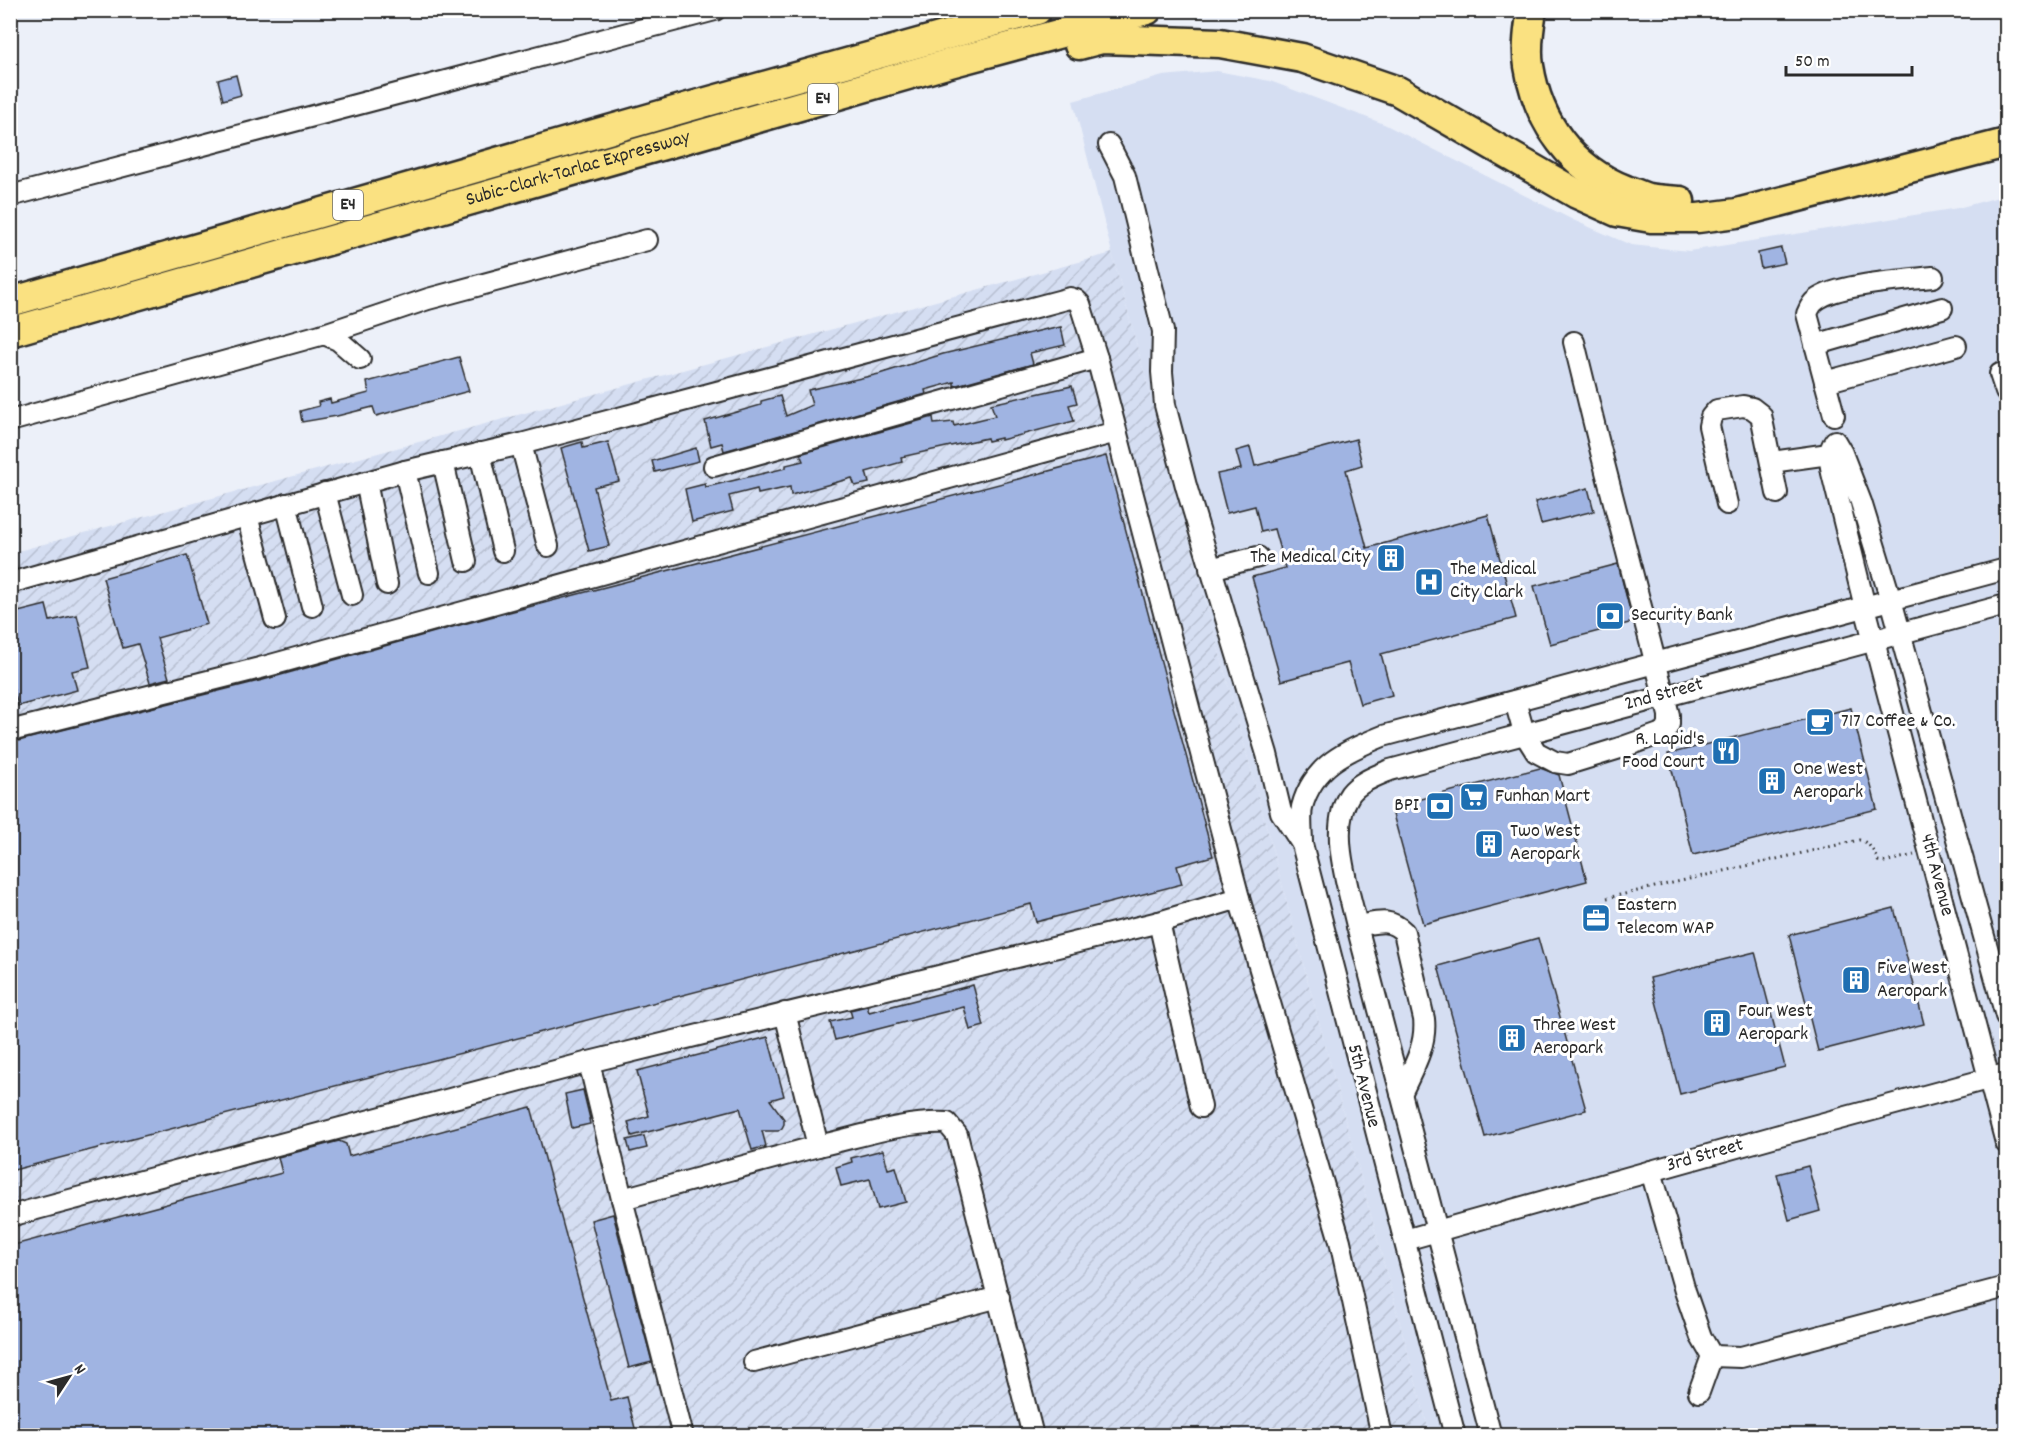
<svg xmlns="http://www.w3.org/2000/svg" width="2017" height="1446" font-family="Dekko,sans-serif">
	<defs>
		<pattern id="industrial-furrows" width="10" height="10" patternUnits="userSpaceOnUse" patternTransform="scale(1.5)"><rect width="10" height="10" fill="#d5def2"/><path d="M-1 1l2-2M0 10L10 0M9 11l2-2" fill="none" stroke="#b7bfd0"/></pattern>
	</defs>
	<rect width="100%" height="100%" fill="#ecf0f9"/>
	<filter id="ink" filterUnits="userSpaceOnUse"><feTurbulence type="fractalNoise" baseFrequency=".0167" numOctaves="2"/><feDisplacementMap in="SourceGraphic" scale="12" xChannelSelector="R" yChannelSelector="G"/><feConvolveMatrix kernelMatrix="1 2 1 2 8 2 1 2 1" color-interpolation-filters="sRGB"/></filter>
	<g filter="url(#ink)">
		<path fill="#d5def2" d="M 1217,71 L 1270,81 L 1384,124 L 1573,220 L 1631,245 L 1689,251 L 1958,208 L 2006,195 L 2006,1435 L 1430,1435 L 1112,253 L 1073,101 L 1163,76 Z"/>
		<path fill="url(#industrial-furrows)" d="M 1112,253 L 1430,1435 L 11,1436 L 11,553 Z"/>
		<g fill="#a0b4e2" stroke="#2b2b2b" stroke-width="1.5">
			<path d="M 236,75 L 241,95 L 223,100 L 218,80 Z"/>
			<path d="M 1781,248 L 1785,263 L 1761,268 L 1758,253 Z"/>
			<path d="M 1061,327 L 1065,345 L 1030,353 L 1033,364 L 957,385 L 954,386 L 954,382 L 925,390 L 926,394 L 724,451 L 722,443 L 711,446 L 705,421 L 761,405 L 761,401 L 780,396 L 786,416 L 812,405 L 808,390 L 879,374 L 943,354 L 1047,329 L 1047,330 Z"/>
			<path d="M 459,357 L 469,391 L 376,416 L 373,407 L 337,416 L 302,422 L 300,411 L 319,406 L 318,402 L 330,399 L 331,403 L 369,393 L 367,382 Z"/>
			<path d="M 1072,386 L 1077,403 L 1069,405 L 1074,421 L 1001,440 L 1001,438 L 988,441 L 987,438 L 901,457 L 902,462 L 866,472 L 869,483 L 855,486 L 852,478 L 791,495 L 790,487 L 758,494 L 757,489 L 729,496 L 733,511 L 692,522 L 685,489 L 705,484 L 706,487 L 786,468 L 786,465 L 803,461 L 800,454 L 933,417 L 934,424 L 953,422 L 954,426 L 982,419 L 995,416 L 991,404 Z"/>
			<path d="M 1356,439 L 1362,465 L 1346,470 L 1367,548 L 1488,515 L 1516,618 L 1381,654 L 1392,695 L 1360,704 L 1348,663 L 1281,681 L 1252,577 L 1285,568 L 1274,529 L 1261,532 L 1255,506 L 1227,513 L 1217,474 L 1241,469 L 1236,451 L 1250,447 L 1255,466 Z"/>
			<path d="M 582,442 L 583,448 L 608,442 L 619,481 L 594,487 L 609,546 L 589,551 L 561,448 Z"/>
			<path d="M 696,448 L 699,461 L 655,472 L 652,461 Z"/>
			<path d="M 1106,456 L 1213,856 L 1177,866 L 1182,884 L 1036,922 L 1031,904 L 10,1171 L 10,743 L 263,680 L 456,626 Z"/>
			<path d="M 1588,488 L 1594,511 L 1541,524 L 1535,502 Z"/>
			<path d="M 187,555 L 207,624 L 157,638 L 169,678 L 150,683 L 138,644 L 123,648 L 103,578 Z"/>
			<path d="M 1618,564 L 1633,622 L 1550,644 L 1534,586 Z"/>
			<path d="M 46,605 L 50,621 L 77,615 L 90,667 L 72,671 L 77,690 L 18,706 L 10,677 L 10,614 Z"/>
			<path d="M 1851,708 L 1877,809 L 1693,855 L 1668,754 Z"/>
			<path d="M 1540,768 L 1559,775 L 1587,881 L 1423,924 L 1391,807 Z"/>
			<path d="M 1894,908 L 1924,1024 L 1818,1051 L 1789,935 Z"/>
			<path d="M 1538,938 L 1586,1110 L 1485,1137 L 1438,966 Z"/>
			<path d="M 1755,952 L 1785,1067 L 1680,1094 L 1650,978 Z"/>
			<path d="M 973,985 L 984,1026 L 970,1030 L 964,1007 L 835,1040 L 830,1022 L 852,1017 L 850,1010 L 867,1006 L 869,1012 Z"/>
			<path d="M 768,1037 L 784,1096 L 770,1100 L 784,1119 L 784,1124 L 782,1128 L 778,1131 L 762,1131 L 766,1146 L 752,1150 L 740,1108 L 632,1136 L 628,1122 L 649,1116 L 637,1071 Z"/>
			<path d="M 583,1090 L 590,1119 L 589,1119 L 590,1124 L 572,1128 L 565,1094 Z"/>
			<path d="M 531,1107 L 611,1401 L 627,1397 L 636,1432 L 622,1436 L 10,1436 L 10,1246 L 282,1173 L 278,1157 L 339,1141 L 346,1144 L 349,1156 Z"/>
			<path d="M 644,1136 L 647,1148 L 630,1152 L 627,1140 Z"/>
			<path d="M 883,1150 L 888,1169 L 896,1167 L 906,1202 L 878,1209 L 870,1179 L 841,1186 L 836,1167 L 852,1162 L 851,1158 Z"/>
			<path d="M 1808,1166 L 1820,1211 L 1789,1220 L 1777,1174 Z"/>
			<path d="M 613,1214 L 652,1362 L 629,1368 L 591,1220 Z"/>
		</g>
		<g fill="none" stroke-linecap="round" stroke-linejoin="round">
			<g stroke="#2b2b2b" stroke-width="24">
				<g id="minor">
					<path d="M 1109,145 L 1125,176 L 1163,331 L 1162,372 L 1165,405 L 1186,486 L 1267,754 L 1281,812 L 1302,844"/>
					<path d="M 10,196 L 715,10"/>
					<path d="M 324,334 L 338,340 L 360,359"/>
					<path d="M 1815,345 L 1942,308"/>
					<path d="M 2000,374 L 2006,392"/>
					<path d="M 1825,382 L 1956,346"/>
					<path d="M 1834,415 L 1807,314 C 1810,306 1813,301 1821,297 C 1844,284 1905,280 1933,277"/>
					<path d="M 10,421 L 324,334 L 428,299 L 647,240"/>
					<path d="M 521,444 L 548,546"/>
					<path d="M 480,453 L 503,551"/>
					<path d="M 443,462 L 466,561"/>
					<path d="M 1771,462 L 1829,454"/>
					<path d="M 714,466 L 1097,358"/>
					<path d="M 405,471 L 429,573"/>
					<path d="M 366,482 L 387,584"/>
					<path d="M 325,493 L 352,595"/>
					<path d="M 286,504 L 312,606"/>
					<path d="M 1727,504 L 1709,426 L 1711,417 L 1717,410 L 1743,406 L 1752,408 L 1761,415 L 1777,493"/>
					<path d="M 247,516 L 275,619"/>
					<path d="M 1210,569 L 1258,557"/>
					<path d="M 10,583 L 405,471 L 521,444 L 1070,298 L 1076,300 L 1080,304 L 1097,358 L 1239,898 L 1340,1241 L 1382,1436"/>
					<path d="M 1515,701 L 1524,733 L 1536,752 L 1555,762 L 1568,764 L 1620,748 L 1665,732 L 1669,724 L 1669,715 L 1602,456 L 1574,342"/>
					<path d="M 10,731 L 260,668 L 1116,432"/>
					<path d="M 1159,922 L 1201,1107"/>
					<path d="M 1357,926 C 1377,923 1389,917 1404,932 L 1424,1019 C 1427,1046 1412,1070 1401,1094"/>
					<path d="M 2006,1016 L 1891,600 L 1861,502 L 1842,453 L 1835,441 C 1827,452 1830,461 1832,473 L 1865,607 L 2006,1143"/>
					<path d="M 589,1062 L 622,1199 L 683,1436"/>
					<path d="M 818,1146 C 860,1137 903,1121 947,1123 L 957,1135 L 1033,1436"/>
					<path d="M 1651,1171 L 1685,1291 L 1701,1337 L 1712,1356"/>
					<path d="M 622,1199 L 818,1146 L 785,1013"/>
					<path d="M 10,1216 L 589,1062 L 1159,922 L 1239,898"/>
					<path d="M 1405,1240 L 1776,1136 L 2006,1074"/>
					<path d="M 1712,1356 L 1741,1357 L 2006,1287"/>
					<path d="M 754,1362 L 999,1297"/>
					<path d="M 1699,1392 L 1712,1356"/>
					<path d="M 1455,1436 L 1302,844 C 1302,833 1300,818 1302,807 C 1313,765 1346,751 1383,736 L 2006,569"/>
					<path d="M 1491,1436 L 1357,926 C 1349,889 1327,828 1350,794 C 1359,782 1376,776 1390,770 L 2006,605"/>
				</g>
			</g>
			<g stroke="#2b2b2b" stroke-width="33">
				<g id="highway">
					<path d="M 1532,10 C 1529,28 1526,48 1529,66 C 1538,123 1572,169 1626,190 C 1633,192 1641,196 1648,198 C 1658,200 1670,200 1680,201"/>
					<path d="M 1079,45 L 1102,39 L 1220,43 L 1302,58 L 1398,91 L 1577,194 L 1617,212 L 1651,218 L 1698,218 L 1737,213 L 2006,143"/>
					<path d="M 10,302 L 685,108 L 1037,10"/>
					<path id="s1" d="M 10,332 L 950,63 L 1147,10"/>
				</g>
			</g>
			<path stroke="#2b2b2b" stroke-width="3" stroke-dasharray="1.5 4.5" stroke-linecap="butt" d="M 1607,898 L 1859,840 C 1870,842 1873,851 1878,861 L 1884,862 L 1914,855"/>
			<use href="#minor" stroke="#fff" stroke-width="20"/>
			<use href="#highway" stroke="#fae181" stroke-width="28"/>
		</g>
	</g>
	<defs>
		<g id="building-square" transform="scale(1.5)"><rect x="-9" y="-9" width="18" height="18" rx="4" fill="#1f6fb2" stroke="#fff"/><path d="M-4-6H4V6H1V3H-1V6H-4ZM-2.5-4.3h1.7v1.8h-1.7ZM.8-4.3h1.7v1.8H.8ZM-2.5-1h1.7V.8h-1.7ZM.8-1h1.7V.8H.8Z" fill="#fff"/></g>
		<g id="hospital-square" transform="scale(1.5)"><rect x="-9" y="-9" width="18" height="18" rx="4" fill="#1f6fb2" stroke="#fff"/><path d="M-5-5h3v3.5h4V-5h3V5h-3V1.5h-4V5h-3Z" fill="#fff"/></g>
		<g id="bank-square" transform="scale(1.5)"><rect x="-9" y="-9" width="18" height="18" rx="4" fill="#1f6fb2" stroke="#fff"/><path d="M-6-4H6V4H-6ZM0-2.3a2.3 2.3 0 1 0 0 4.6a2.3 2.3 0 1 0 0-4.6Z" fill="#fff"/></g>
		<g id="cafe-square" transform="scale(1.5)"><rect x="-9" y="-9" width="18" height="18" rx="4" fill="#1f6fb2" stroke="#fff"/><path d="M-5.5-4.5H6V0H3Q3 3.5 0 3.5H-2.5Q-5.5 3.5-5.5 0ZM3-3.2v2h1.7v-2ZM-6 4.5H4V6H-6Z" fill="#fff"/></g>
		<g id="restaurant-square" transform="scale(1.5)"><rect x="-9" y="-9" width="18" height="18" rx="4" fill="#1f6fb2" stroke="#fff"/><path d="M-5-6h1v4h1v-4h1v4h1v-4h1v5L-1.5 .5V6h-2V.5L-5-1ZM5-6V6H3V1.5H1.5Q1.5-4 5-6Z" fill="#fff"/></g>
		<g id="supermarket-square" transform="scale(1.5)"><rect x="-9" y="-9" width="18" height="18" rx="4" fill="#1f6fb2" stroke="#fff"/><path d="M-6-5.5h2.5l.6 2H6L4.5 2H-2.5L-4.4-4H-6ZM-1.5 3.2a1.3 1.3 0 1 0 .1 0ZM3 3.2a1.3 1.3 0 1 0 .1 0Z" fill="#fff"/></g>
		<g id="office-square" transform="scale(1.5)"><rect x="-9" y="-9" width="18" height="18" rx="4" fill="#1f6fb2" stroke="#fff"/><path d="M-6-3h4V-5.5h4V-3h4V5H-6ZM-1-4.5V-3h2v-1.5ZM-6 0V1H6V0Z" fill="#fff"/></g>
	</defs>
	<g fill-rule="evenodd">
		<use href="#building-square" x="1391" y="558"/>
		<use href="#hospital-square" x="1429" y="582"/>
		<use href="#bank-square" x="1610" y="616"/>
		<use href="#cafe-square" x="1820" y="722"/>
		<use href="#restaurant-square" x="1726" y="751"/>
		<use href="#building-square" x="1772" y="781"/>
		<use href="#supermarket-square" x="1474" y="797"/>
		<use href="#bank-square" x="1440" y="806"/>
		<use href="#building-square" x="1489" y="844"/>
		<use href="#office-square" x="1596" y="918"/>
		<use href="#building-square" x="1856" y="980"/>
		<use href="#building-square" x="1717" y="1023"/>
		<use href="#building-square" x="1512" y="1038"/>
	</g>
	<g text-anchor="middle" dominant-baseline="central" stroke-width="6" stroke-linejoin="round" paint-order="stroke">
		<g fill="#fff" stroke="#6b6b6b" stroke-width="1.5">
			<rect x="808" y="84" width="30" height="30" rx="4.5"/>
			<rect x="333" y="190" width="30" height="30" rx="4.5"/>
		</g>
		<g font-size="18" font-weight="bold" fill="#2b2b2b">
			<text x="823" y="99">E4</text>
			<text x="348" y="205">E4</text>
		</g>
		<g font-size="20" fill="#2b2b2b" stroke="#fff">
			<text stroke="none"><textPath href="#s1" startOffset="591">Subic-Clark-Tarlac Expressway</textPath></text>
			<text transform="translate(1664 695) rotate(-15)">2nd Street</text>
			<text transform="translate(1936 875) rotate(75)">4th Avenue</text>
			<text transform="translate(1363 1086) rotate(76)">5th Avenue</text>
			<text transform="translate(1705 1156) rotate(-16)">3rd Street</text>
		</g>
		<g font-size="20" fill="#2b2b2b" stroke="#fff" text-anchor="start">
			<text x="1370" y="558" text-anchor="end">The Medical City</text>
			<text x="1450" y="570">The Medical<tspan x="1450" dy="23">City Clark</tspan></text>
			<text x="1631" y="616">Security Bank</text>
			<text x="1841" y="722">717 Coffee &amp; Co.</text>
			<text x="1705" y="740" text-anchor="end">R. Lapid's<tspan x="1705" dy="23">Food Court</tspan></text>
			<text x="1793" y="770">One West<tspan x="1793" dy="23">Aeropark</tspan></text>
			<text x="1495" y="797">Funhan Mart</text>
			<text x="1419" y="806" text-anchor="end">BPI</text>
			<text x="1510" y="832">Two West<tspan x="1510" dy="23">Aeropark</tspan></text>
			<text x="1617" y="906">Eastern<tspan x="1617" dy="23">Telecom WAP</tspan></text>
			<text x="1877" y="969">Five West<tspan x="1877" dy="23">Aeropark</tspan></text>
			<text x="1738" y="1012">Four West<tspan x="1738" dy="23">Aeropark</tspan></text>
			<text x="1533" y="1026">Three West<tspan x="1533" dy="23">Aeropark</tspan></text>
		</g>
	</g>
	<rect width="2017" height="1446" fill="none" stroke="#fff" stroke-width="36"/>
	<rect x="18" y="18" width="1981" height="1410" fill="none" stroke="#2b2b2b" stroke-width="2" filter="url(#ink)"/>
	<g transform="translate(69 1377) rotate(54)" stroke="#ffffff" stroke-width="4.5" paint-order="stroke">
	<path d="M0-4.5L10 22L0 15L-10 22Z" fill="#2b2b2b"/>
	<text y="-9" font-size="16" font-weight="bold" text-anchor="middle" fill="#2b2b2b">N</text>
	</g>
	<path d="M1786 66v9h126v-9" fill="none" stroke="#2b2b2b" stroke-width="3"/>
	<text x="1795" y="66" font-size="18" fill="#2b2b2b" stroke="#ffffff" stroke-width="4.5" paint-order="stroke">50 m</text>
</svg>
